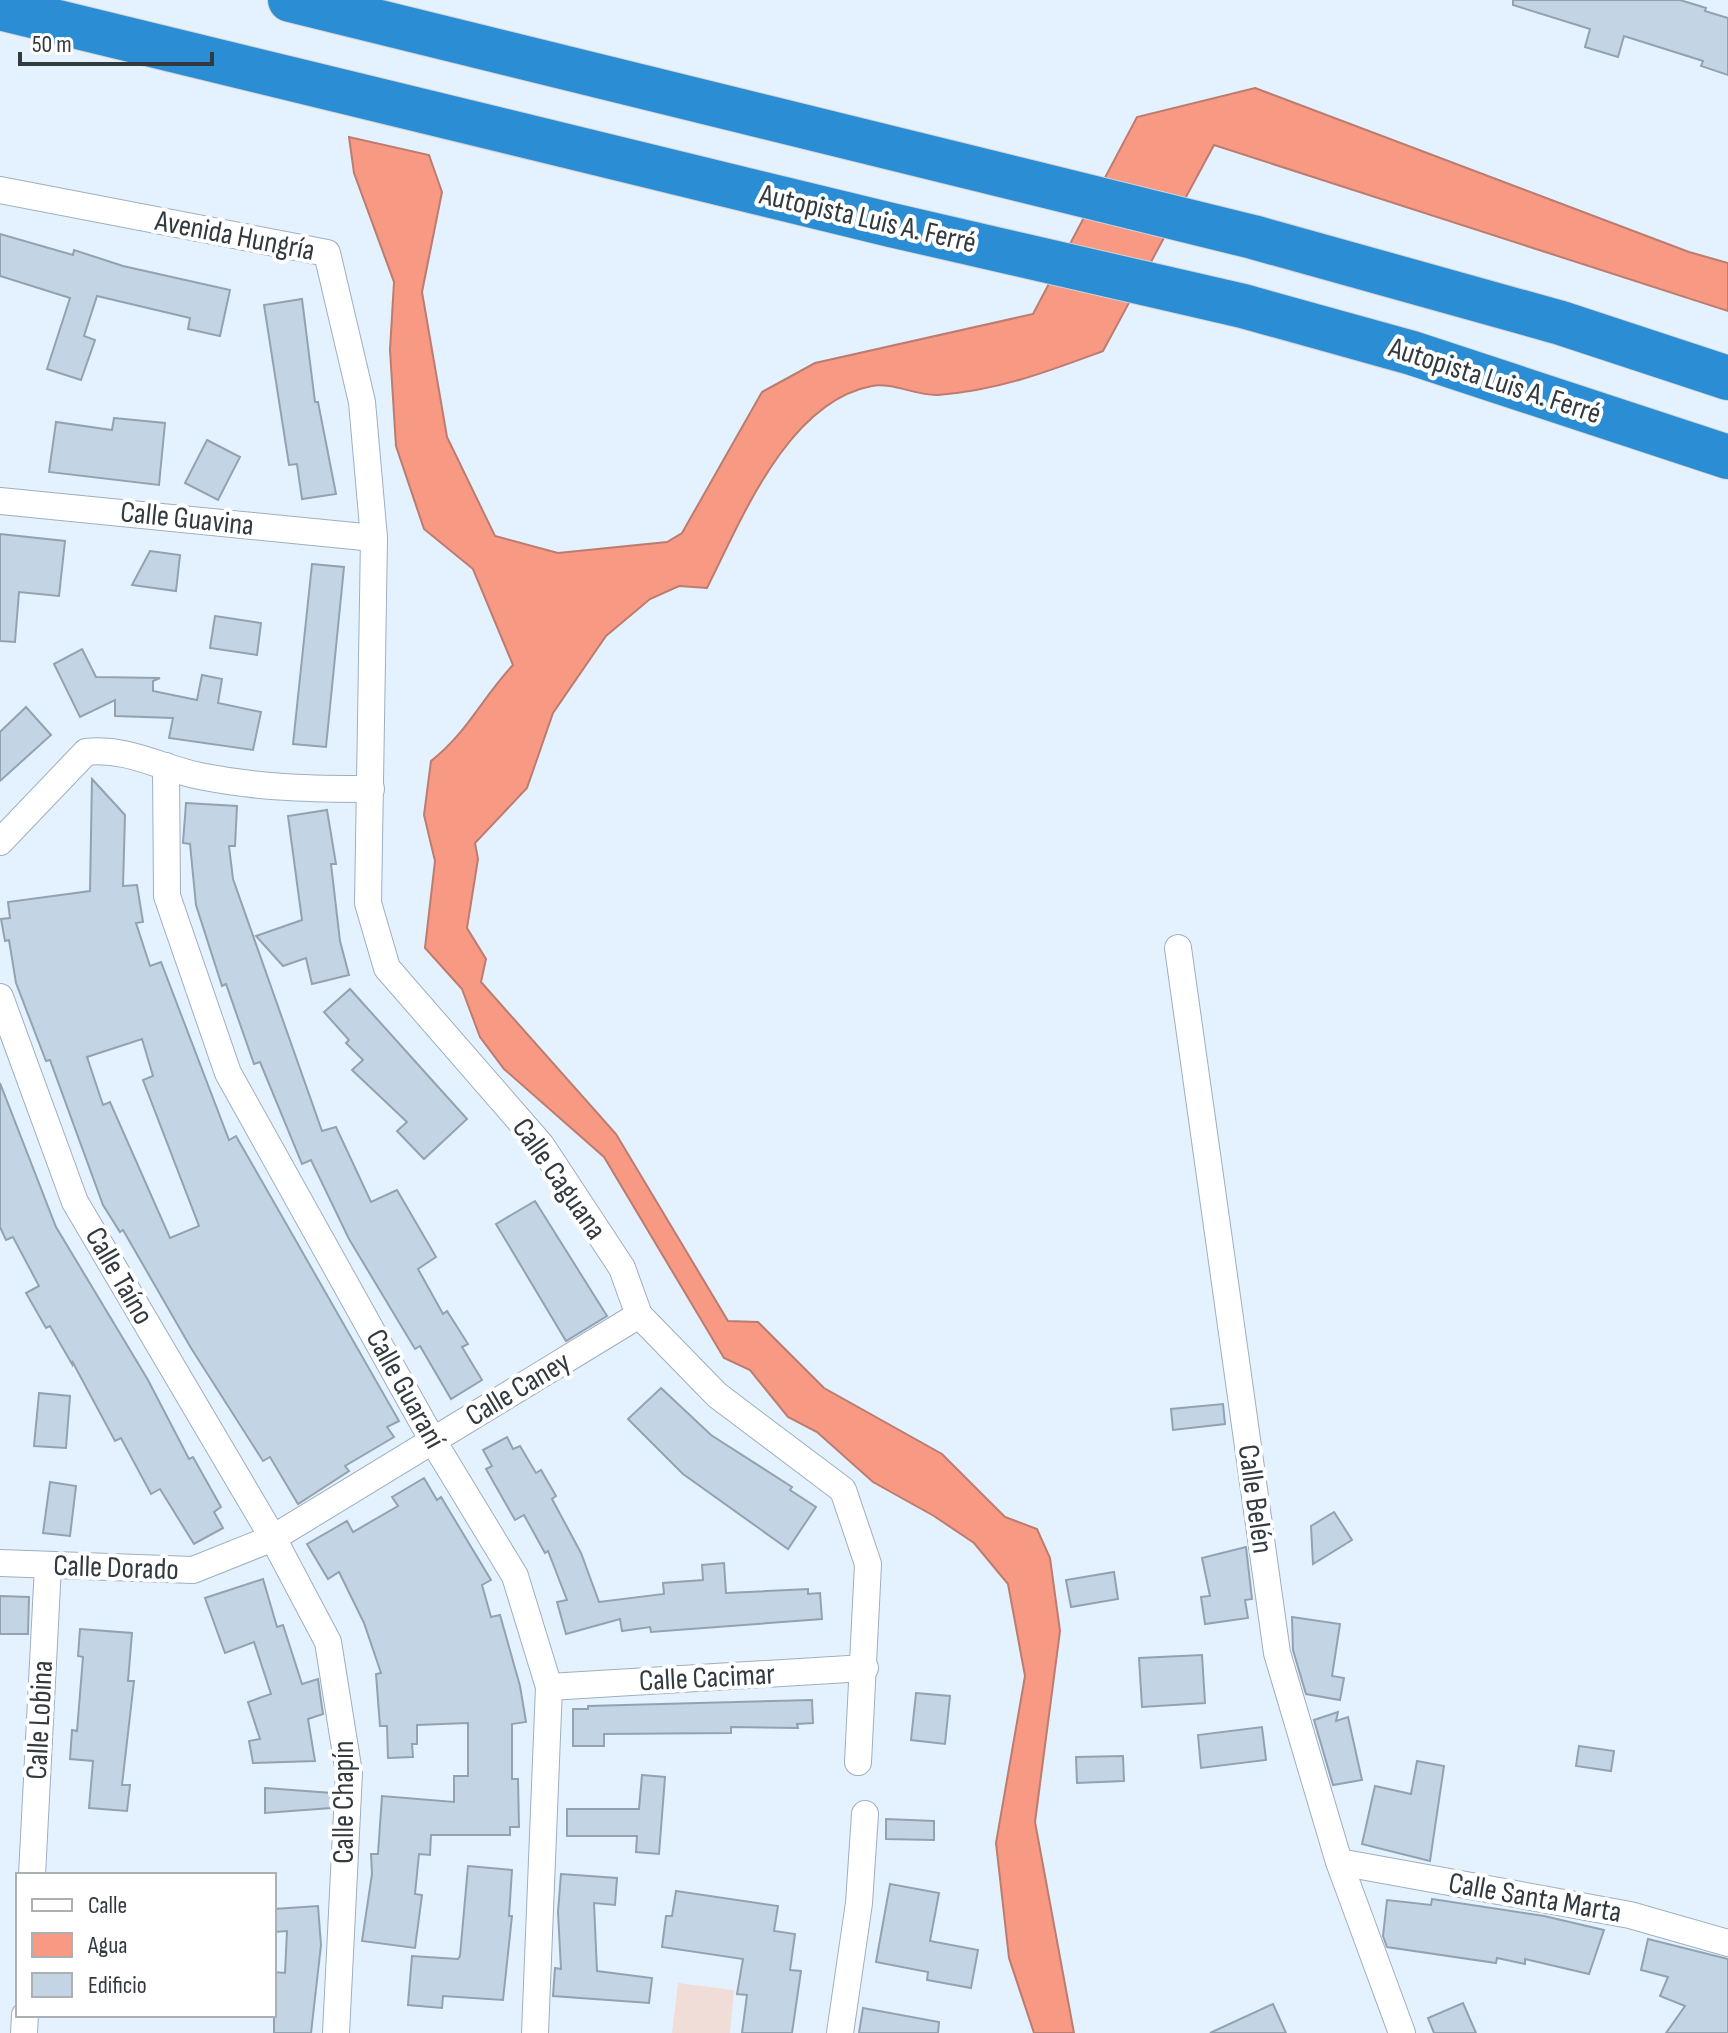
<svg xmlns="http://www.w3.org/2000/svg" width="1728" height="2033" font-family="'Sofia Sans Condensed',sans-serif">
	<rect width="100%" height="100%" fill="#e4f2ff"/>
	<path fill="#f1ddd8" d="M 678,1983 L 734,1990 L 730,2033 L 672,2033 Z"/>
	<path fill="#f79983" stroke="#bc7c6f" stroke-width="2" d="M 1255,88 L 1689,252 L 1728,263 L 1728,311 L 1214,145 L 1103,351 C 1046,372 1000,390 938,395 C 917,396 892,382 872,386 C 787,402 741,521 707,588 L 679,586 L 650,599 L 606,636 L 553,713 L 527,788 L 475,843 L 478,859 L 467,928 L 486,959 L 481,982 L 616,1134 L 728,1321 L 758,1322 L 824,1388 L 942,1454 L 1005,1517 L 1037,1529 L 1050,1558 L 1060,1631 L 1035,1822 L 1074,2033 L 1034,2033 L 1009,1958 L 996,1843 L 1025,1676 L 1008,1584 L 974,1543 L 934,1516 L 873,1482 L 817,1432 L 788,1417 L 750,1370 L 724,1358 L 604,1157 L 504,1069 L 480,1037 L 462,989 L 425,948 L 435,861 L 424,815 L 431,761 C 467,733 482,698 513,665 L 473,569 L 424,529 L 396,446 L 390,350 L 394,282 L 354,173 L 349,137 L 429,155 L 442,192 L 422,292 L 447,437 L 495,536 L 558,553 L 667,542 L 682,533 L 762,392 L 815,363 L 1033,314 L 1137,117 Z"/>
	<g fill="#c3d5e4" stroke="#92a2b1" stroke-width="2" fill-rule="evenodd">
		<path d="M 1513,0 L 1680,0 L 1706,8 L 1705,11 L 1728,18 L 1728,75 L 1701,66 L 1703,61 L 1624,36 L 1618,57 L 1585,47 L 1590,29 L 1513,5 Z"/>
		<path d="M 0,234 L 73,255 L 74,250 L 123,266 L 230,290 L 220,336 L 188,329 L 190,318 L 97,296 L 84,336 L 95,340 L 81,380 L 47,369 L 70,298 L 0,276 Z"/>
		<path d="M 302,299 L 315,402 L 318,402 L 336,494 L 302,499 L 297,464 L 289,465 L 264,305 Z"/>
		<path d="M 114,418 L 165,423 L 159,485 L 49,472 L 56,422 L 112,430 Z"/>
		<path d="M 207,440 L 240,457 L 218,500 L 185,483 Z"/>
		<path d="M 0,534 L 65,541 L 59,596 L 19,592 L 15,642 L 0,641 Z"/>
		<path d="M 150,551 L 180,555 L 176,591 L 132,585 Z"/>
		<path d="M 312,564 L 344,567 L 326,747 L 293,744 Z"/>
		<path d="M 215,616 L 261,623 L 257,655 L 210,648 Z"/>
		<path d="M 82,649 L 96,677 L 160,678 L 153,681 L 153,691 L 197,700 L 202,675 L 222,679 L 218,703 L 261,712 L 253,750 L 169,738 L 173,718 L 115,716 L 115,700 L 80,717 L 54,664 Z"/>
		<path d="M 26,707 L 51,735 L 0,781 L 0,732 Z"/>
		<path d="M 92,779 L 125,815 L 123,886 L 137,885 L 143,922 L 136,923 L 150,966 L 161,962 L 229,1140 L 236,1136 L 399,1421 L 387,1427 L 394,1437 L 345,1466 L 349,1471 L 298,1504 L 270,1457 L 263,1461 L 191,1348 L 123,1230 L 120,1232 L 103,1205 L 50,1060 L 46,1061 L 16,983 L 9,940 L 5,941 L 1,919 L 10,918 L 8,902 L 90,891 ZM 142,1039 L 153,1076 L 143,1080 L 199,1226 L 170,1238 L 110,1102 L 103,1105 L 87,1057 Z"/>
		<path d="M 186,803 L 237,806 L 235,846 L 229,846 L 233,879 L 322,1131 L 336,1127 L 371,1202 L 397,1190 L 436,1257 L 418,1269 L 443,1314 L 447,1311 L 468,1344 L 462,1347 L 482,1380 L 451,1399 L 420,1346 L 415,1349 L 349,1239 L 311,1160 L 302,1164 L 260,1062 L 254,1064 L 226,984 L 222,986 L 196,905 L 190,844 L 183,843 Z"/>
		<path d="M 327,810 L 336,864 L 331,864 L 340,941 L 349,975 L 312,984 L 306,958 L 283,966 L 256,936 L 302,920 L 288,816 Z"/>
		<path d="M 350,989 L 467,1119 L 424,1159 L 397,1131 L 407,1122 L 352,1070 L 363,1060 L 346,1043 L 349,1040 L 324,1012 Z"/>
		<path d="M 0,1083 L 56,1227 L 148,1380 L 189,1459 L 193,1457 L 221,1507 L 214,1512 L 223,1528 L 194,1544 L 160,1489 L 151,1494 L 121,1438 L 115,1441 L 72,1361 L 72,1364 L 50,1326 L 46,1328 L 26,1293 L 39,1286 L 13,1237 L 6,1240 L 0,1227 Z"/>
		<path d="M 535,1201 L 607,1316 L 566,1341 L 496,1224 Z"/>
		<path d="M 661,1388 L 711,1435 L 792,1487 L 790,1490 L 816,1507 L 788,1549 L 683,1474 L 628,1419 Z"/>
		<path d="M 39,1393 L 70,1396 L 66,1448 L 34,1446 Z"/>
		<path d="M 1223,1404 L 1225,1424 L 1173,1430 L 1171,1409 Z"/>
		<path d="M 507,1437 L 513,1449 L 520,1446 L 536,1473 L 541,1470 L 556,1496 L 552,1499 L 581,1553 L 599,1602 L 664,1594 L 663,1583 L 703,1580 L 702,1565 L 724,1563 L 726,1593 L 808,1589 L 808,1594 L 820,1593 L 822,1619 L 651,1632 L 650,1627 L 622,1631 L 620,1619 L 566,1634 L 557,1602 L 567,1600 L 548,1551 L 545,1553 L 524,1515 L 515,1520 L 486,1469 L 492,1466 L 483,1450 Z"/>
		<path d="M 424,1478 L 437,1500 L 441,1497 L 491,1580 L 482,1585 L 491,1617 L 500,1615 L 520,1686 L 526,1722 L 512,1724 L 512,1779 L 518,1779 L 519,1827 L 510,1827 L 510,1835 L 431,1835 L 430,1855 L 419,1854 L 415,1894 L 422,1895 L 415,1948 L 362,1941 L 372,1874 L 371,1854 L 378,1854 L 382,1796 L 454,1802 L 454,1776 L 468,1776 L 468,1723 L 417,1725 L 417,1744 L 412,1744 L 413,1757 L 388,1758 L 387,1726 L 380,1726 L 376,1674 L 381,1673 L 364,1623 L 339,1572 L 328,1579 L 307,1544 L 347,1521 L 353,1532 L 398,1506 L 392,1497 Z"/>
		<path d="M 50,1482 L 76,1486 L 70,1536 L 43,1533 Z"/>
		<path d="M 1334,1512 L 1352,1540 L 1313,1564 L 1311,1526 Z"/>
		<path d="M 1246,1547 L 1252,1599 L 1245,1600 L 1248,1618 L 1205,1624 L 1201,1597 L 1210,1596 L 1202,1558 Z"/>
		<path d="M 1114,1572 L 1118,1599 L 1071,1607 L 1066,1580 Z"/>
		<path d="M 263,1579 L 277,1627 L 283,1625 L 302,1684 L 318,1679 L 323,1714 L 308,1719 L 315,1761 L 253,1763 L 249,1741 L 260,1739 L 248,1702 L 271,1694 L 254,1642 L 225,1653 L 205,1598 Z"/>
		<path d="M 0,1596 L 29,1597 L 28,1634 L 0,1634 Z"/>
		<path d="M 1292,1617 L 1340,1624 L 1332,1676 L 1344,1678 L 1340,1700 L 1306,1694 L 1293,1650 Z"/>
		<path d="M 80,1629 L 132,1633 L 128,1681 L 134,1681 L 122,1785 L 130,1785 L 127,1811 L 89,1808 L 93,1761 L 70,1759 L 72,1730 L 77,1731 L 83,1657 L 78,1656 Z"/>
		<path d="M 1202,1655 L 1205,1703 L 1142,1707 L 1139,1658 Z"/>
		<path d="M 916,1693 L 950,1696 L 945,1744 L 911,1740 Z"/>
		<path d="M 812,1700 L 813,1723 L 797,1724 L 798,1728 L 731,1727 L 731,1733 L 604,1734 L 604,1746 L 573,1746 L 573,1709 L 588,1709 L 588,1706 Z"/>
		<path d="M 1338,1712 L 1336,1721 L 1348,1717 L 1362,1780 L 1333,1785 L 1314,1720 Z"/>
		<path d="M 1262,1727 L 1266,1760 L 1201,1768 L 1198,1735 Z"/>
		<path d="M 1579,1746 L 1614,1751 L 1611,1771 L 1576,1766 Z"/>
		<path d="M 1123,1756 L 1124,1781 L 1077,1783 L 1076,1757 Z"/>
		<path d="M 1417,1761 L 1444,1766 L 1430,1861 L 1362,1844 L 1375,1786 L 1411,1794 Z"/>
		<path d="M 642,1775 L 665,1777 L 659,1854 L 636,1852 L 637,1836 L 567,1836 L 567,1809 L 639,1809 Z"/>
		<path d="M 265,1788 L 332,1793 L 331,1808 L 265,1813 Z"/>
		<path d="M 886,1819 L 934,1821 L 934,1840 L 886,1839 Z"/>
		<path d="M 468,1866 L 512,1870 L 509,1916 L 512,1916 L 503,2000 L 443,1996 L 442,2008 L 408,2005 L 412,1956 L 458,1959 L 460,1956 Z"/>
		<path d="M 561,1874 L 617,1878 L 615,1905 L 594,1903 L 597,1971 L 652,1978 L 649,2003 L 553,1996 L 555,1968 L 561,1969 L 558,1912 Z"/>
		<path d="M 890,1884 L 939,1893 L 930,1941 L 978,1950 L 971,1988 L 927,1980 L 928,1972 L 876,1962 Z"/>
		<path d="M 676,1891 L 778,1906 L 774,1931 L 795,1934 L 790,1970 L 801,1971 L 792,2033 L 742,2033 L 747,1995 L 737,1994 L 743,1959 L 662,1947 L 666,1916 L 672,1916 Z"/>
		<path d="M 1432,1899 L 1544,1916 L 1604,1930 L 1589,1974 L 1525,1959 L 1525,1964 L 1497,1958 L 1496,1963 L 1387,1947 L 1383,1936 L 1387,1900 L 1431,1905 Z"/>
		<path d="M 318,1906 L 321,1945 L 311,2033 L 274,2033 L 274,1972 L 285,1973 L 287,1931 L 274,1932 L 274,1909 Z"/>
		<path d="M 1648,1939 L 1728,1959 L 1728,2033 L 1666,2033 L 1685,2006 L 1660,1996 L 1668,1977 L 1641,1970 Z"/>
		<path d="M 1463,2003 L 1476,2033 L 1434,2033 L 1428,2018 Z"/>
		<path d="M 1273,2004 L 1286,2033 L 1210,2033 Z"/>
		<path d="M 863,2008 L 939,2022 L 938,2033 L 859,2033 Z"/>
	</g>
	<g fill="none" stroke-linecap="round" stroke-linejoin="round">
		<g stroke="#9eafbe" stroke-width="28">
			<g id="minor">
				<path d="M 0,190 L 327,253 L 362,402 L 374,538 L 368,903 L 387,968 L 541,1145 L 622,1268 L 639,1315 L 717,1395 L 843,1490 L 868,1564 L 858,1762"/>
				<path d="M 0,501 L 374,538"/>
				<path d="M 166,766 L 167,896 L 228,1073 L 433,1441 L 515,1576 L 549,1687 L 535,2033"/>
				<path d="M 0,842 L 86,752 C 130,747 163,770 205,777 C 261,788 314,789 371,789"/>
				<path d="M 1178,948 L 1277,1653 L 1339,1862 L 1402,2033"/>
				<path d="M 0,997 L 75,1202 L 273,1538 L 328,1642 L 349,1773 L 336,2033"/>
				<path d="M 0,1563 L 193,1570 L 273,1538 L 639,1315"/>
				<path d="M 549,1687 L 865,1668"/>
				<path d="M 1339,1862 L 1630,1915 L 1728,1943"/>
				<path d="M 32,1875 L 48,1566"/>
				<path d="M 24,2033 L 25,2015"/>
				<path d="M 840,2033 L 859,1903 L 865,1814"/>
			</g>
		</g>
		<g stroke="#d2d3d5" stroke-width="46">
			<g id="motorway">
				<path d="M 290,0 L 1253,237 L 1561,323 L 1728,378"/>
				<path d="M 0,8 L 891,225 L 1243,306 L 1412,353 L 1728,457"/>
			</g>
		</g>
		<use href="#minor" stroke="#fff" stroke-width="26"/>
		<use href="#motorway" stroke="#2b8ed5" stroke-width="44"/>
	</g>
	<g text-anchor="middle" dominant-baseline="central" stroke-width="8" stroke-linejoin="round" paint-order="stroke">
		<g font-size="30" fill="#32393f" stroke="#fff">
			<text transform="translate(868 219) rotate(13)">Autopista Luis A. Ferré</text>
			<text transform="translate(235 236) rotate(11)">Avenida Hungría</text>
			<text transform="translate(1495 381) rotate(18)">Autopista Luis A. Ferré</text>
			<text transform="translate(187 519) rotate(6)">Calle Guavina</text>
			<text transform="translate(559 1179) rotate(55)">Calle Caguana</text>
			<text transform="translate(119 1276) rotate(60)">Calle Taíno</text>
			<text transform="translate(405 1389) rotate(61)">Calle Guaraní</text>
			<text transform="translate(518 1389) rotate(-31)">Calle Caney</text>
			<text transform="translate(1255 1499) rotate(82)">Calle Belén</text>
			<text transform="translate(116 1568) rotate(2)">Calle Dorado</text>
			<text transform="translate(707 1678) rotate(-3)">Calle Cacimar</text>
			<text transform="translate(40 1720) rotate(-87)">Calle Lobina</text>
			<text transform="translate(344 1802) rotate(-90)">Calle Chapín</text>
			<text transform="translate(1535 1898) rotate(10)">Calle Santa Marta</text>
		</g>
	</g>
	<rect x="16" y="1873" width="260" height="144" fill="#ffffff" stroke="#adb0b2" stroke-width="2"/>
	<rect x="32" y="1899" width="40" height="12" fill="#ffffff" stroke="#adb0b2" stroke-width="2"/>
	<text x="88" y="1913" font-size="24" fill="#32393f">Calle</text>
	<rect x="32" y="1933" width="40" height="24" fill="#f79983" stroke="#adb0b2" stroke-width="2"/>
	<text x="88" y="1953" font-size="24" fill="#32393f">Agua</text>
	<rect x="32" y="1973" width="40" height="24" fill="#c3d5e4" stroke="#adb0b2" stroke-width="2"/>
	<text x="88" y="1993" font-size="24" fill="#32393f">Edificio</text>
	<path d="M20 52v12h192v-12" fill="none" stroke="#32393f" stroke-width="4"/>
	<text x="32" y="52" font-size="24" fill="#32393f" stroke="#ffffff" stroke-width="6" paint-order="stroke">50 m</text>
</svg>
